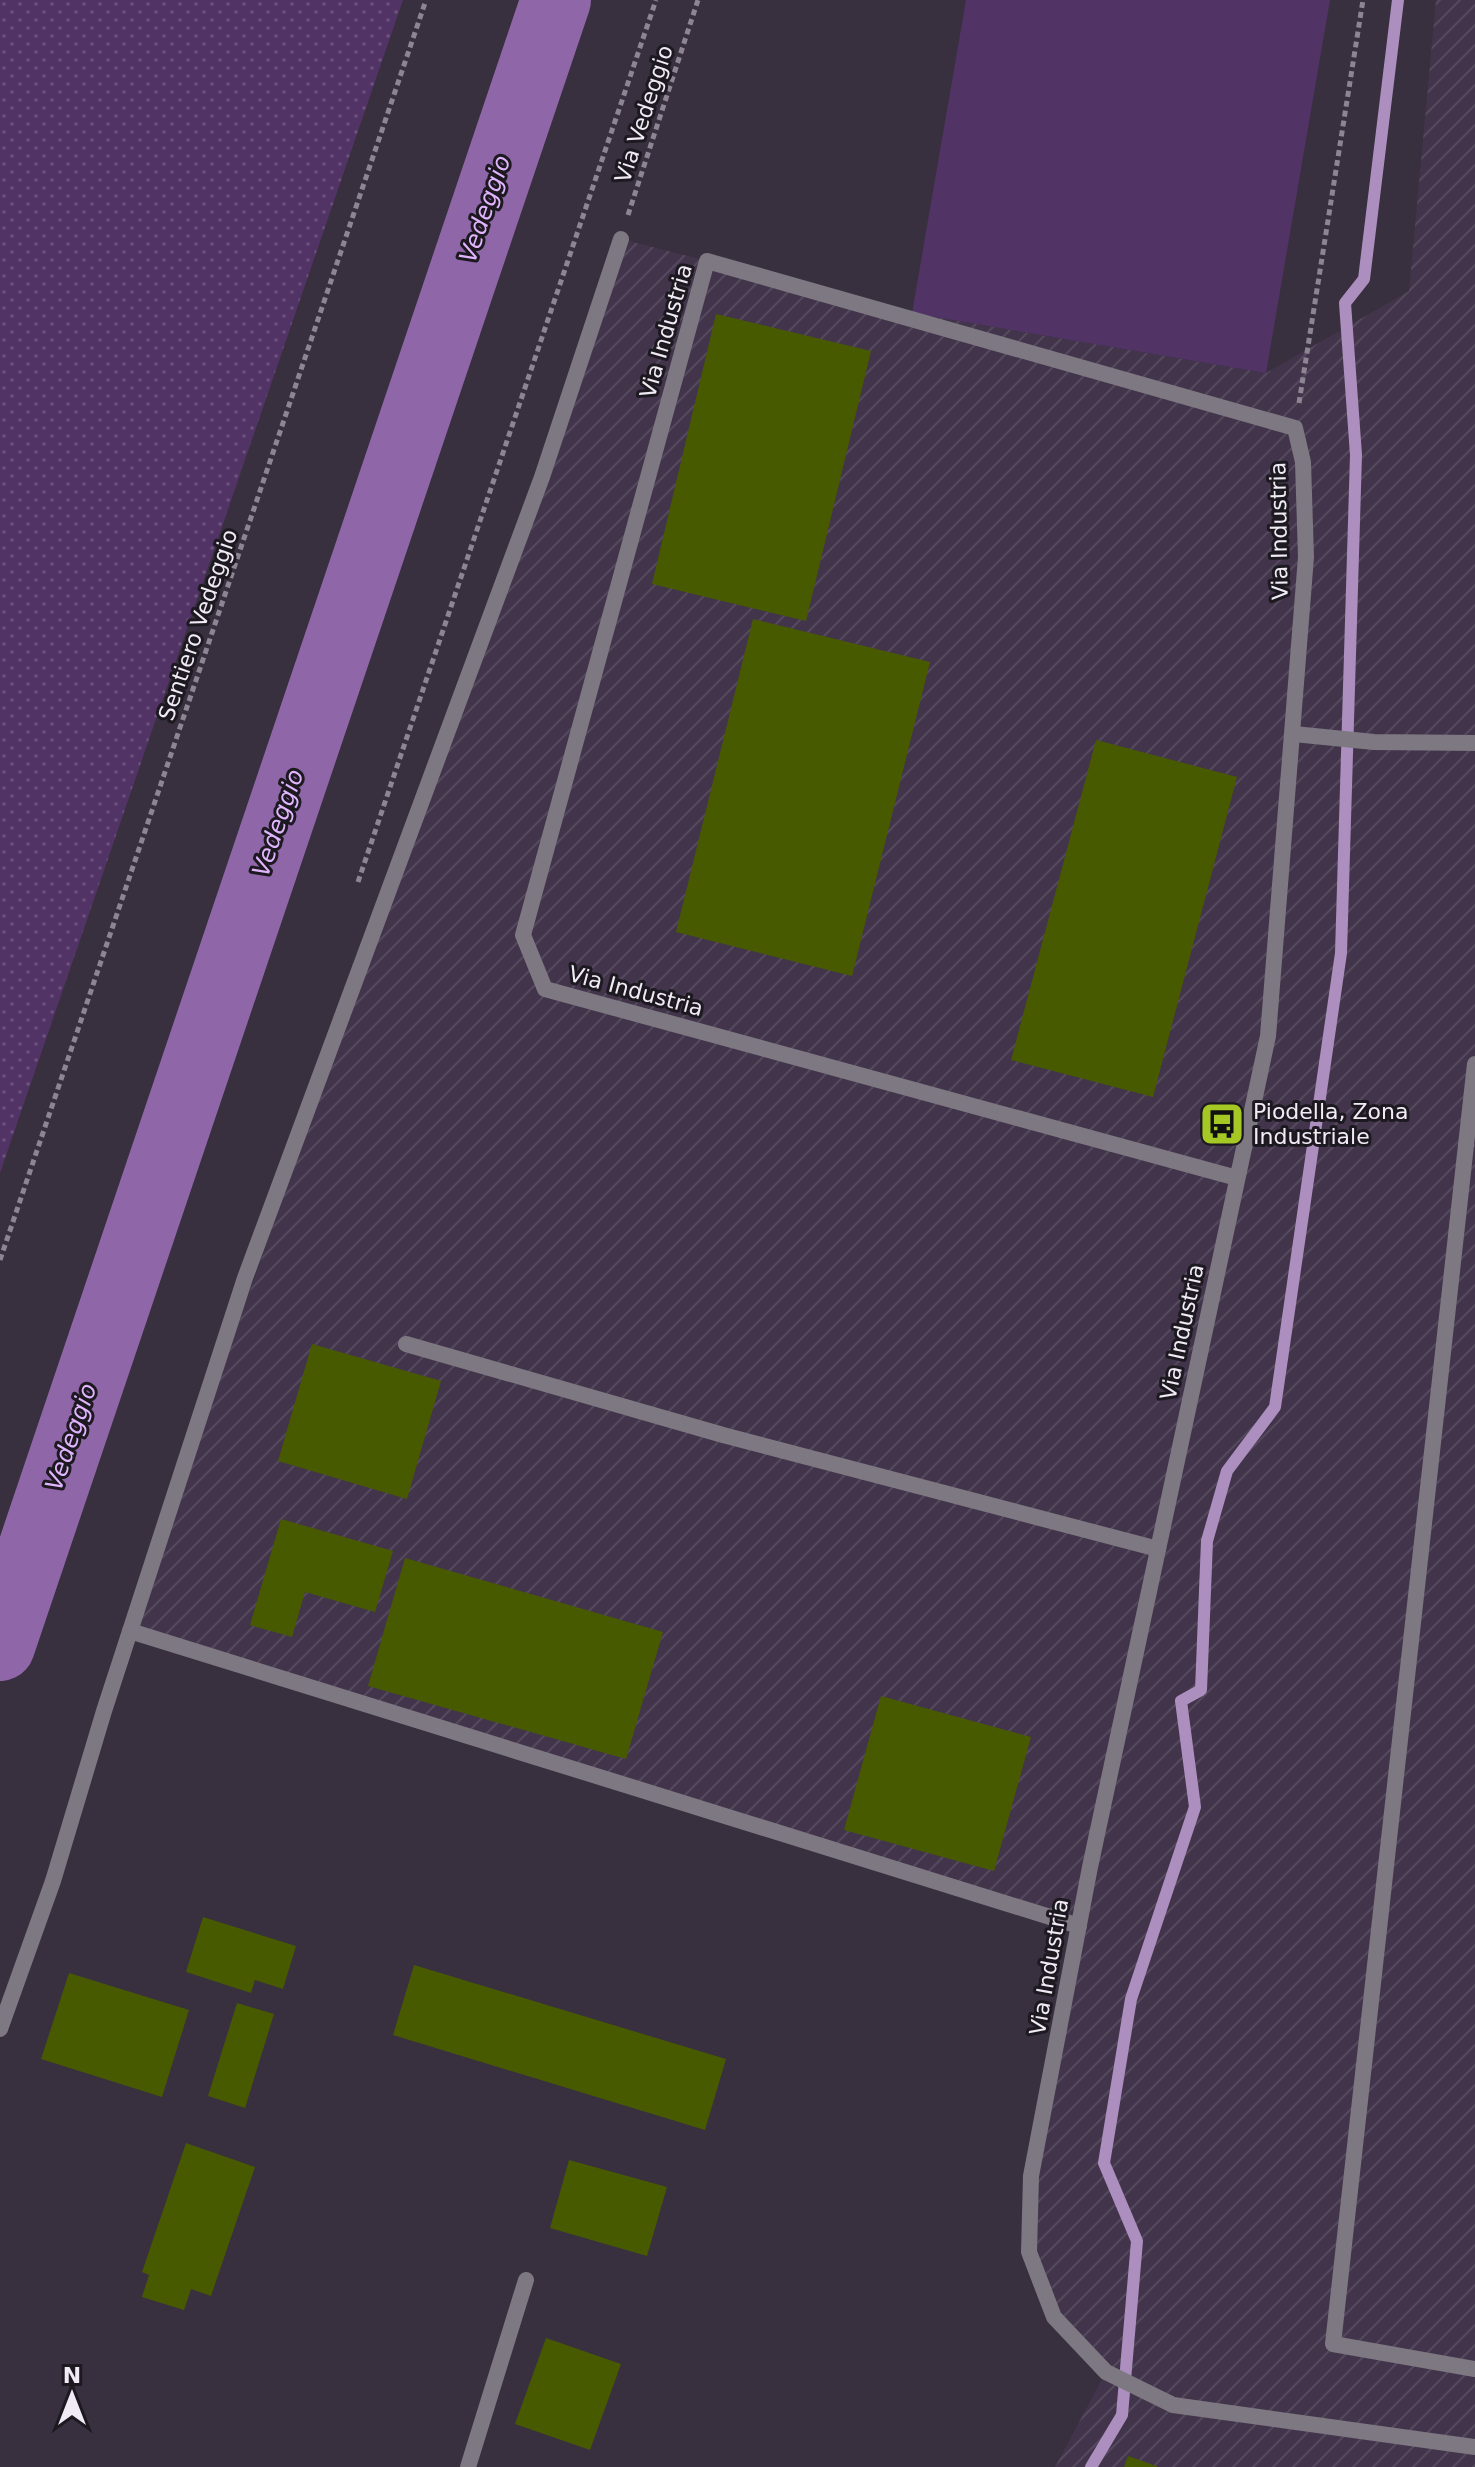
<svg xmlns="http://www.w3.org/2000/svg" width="1475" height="2467" font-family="'DejaVu Sans',sans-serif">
	<defs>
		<pattern id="industrial-furrows" width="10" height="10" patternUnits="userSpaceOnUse" patternTransform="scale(2)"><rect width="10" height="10" fill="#42354b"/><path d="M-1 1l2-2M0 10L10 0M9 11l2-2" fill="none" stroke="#54495d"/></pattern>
		<pattern id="grass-dots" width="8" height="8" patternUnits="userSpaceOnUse" patternTransform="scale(2)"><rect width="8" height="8" fill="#523365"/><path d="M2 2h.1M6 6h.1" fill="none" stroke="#6b517c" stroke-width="1.8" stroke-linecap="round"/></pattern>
	</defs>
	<rect width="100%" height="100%" fill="#382f3f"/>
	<path fill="url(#industrial-furrows)" d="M 1436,0 L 1475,0 L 1475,2467 L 1055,2467 L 1106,2372 L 1054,2317 L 1029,2252 L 1031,2176 L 1078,1926 L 130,1631 L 621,239 L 912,313 L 1266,373 L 1409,291 Z"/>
	<path fill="url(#grass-dots)" d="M 0,0 L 403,0 L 0,1173 Z"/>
	<path fill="#523365" d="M 966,0 L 1330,0 L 1266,373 L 912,313 Z"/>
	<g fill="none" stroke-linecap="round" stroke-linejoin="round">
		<path stroke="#ac8fbf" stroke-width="12" d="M 1091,2467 L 1122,2415 L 1137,2241 L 1104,2163 L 1131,1999 L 1195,1807 L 1181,1701 L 1201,1690 L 1207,1541 L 1227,1471 L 1275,1407 L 1341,953 L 1356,455 L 1345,303 L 1364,279 L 1398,0"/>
		<path stroke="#8f67a8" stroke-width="70" d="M 0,1646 L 556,0"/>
	</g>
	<g fill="#485a00">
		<path d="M 716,314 L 871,351 L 806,621 L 652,584 Z"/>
		<path d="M 753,619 L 930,662 L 852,976 L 676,932 Z"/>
		<path d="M 1096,740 L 1237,777 L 1153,1097 L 1011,1060 Z"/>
		<path d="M 312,1344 L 441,1381 L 407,1499 L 278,1461 Z"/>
		<path d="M 281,1519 L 393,1551 L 375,1612 L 305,1592 L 292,1637 L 250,1625 Z"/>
		<path d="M 405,1558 L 663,1632 L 626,1759 L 368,1686 Z"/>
		<path d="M 881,1696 L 1031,1737 L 994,1871 L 844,1830 Z"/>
		<path d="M 203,1917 L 296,1946 L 283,1989 L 255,1980 L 251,1993 L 186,1972 Z"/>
		<path d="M 414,1965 L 726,2059 L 705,2130 L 393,2035 Z"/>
		<path d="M 69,1973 L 189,2010 L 162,2097 L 41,2059 Z"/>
		<path d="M 237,2003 L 274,2014 L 245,2108 L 208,2096 Z"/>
		<path d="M 186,2143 L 255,2167 L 211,2296 L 191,2289 L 184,2310 L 142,2297 L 149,2275 L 142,2272 Z"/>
		<path d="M 569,2160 L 667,2187 L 647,2256 L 550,2228 Z"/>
		<path d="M 546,2338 L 621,2364 L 590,2450 L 515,2424 Z"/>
		<path d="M 1128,2456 L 1159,2467 L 1124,2467 Z"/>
	</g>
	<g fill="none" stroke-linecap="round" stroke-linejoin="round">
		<g stroke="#8d8593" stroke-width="5" stroke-dasharray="6 4" stroke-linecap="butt">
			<path d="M 628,215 L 698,0"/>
			<path d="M 1299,403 L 1363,0"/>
			<path d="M 358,882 L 656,0"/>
			<path d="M 0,1260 L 426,0"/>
		</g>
		<g stroke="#7d7881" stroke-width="16">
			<path d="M 1475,1064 L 1333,2344 L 1475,2369"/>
			<path d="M 406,1344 L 723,1435 L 1158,1549"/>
			<path d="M 130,1631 L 1079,1926"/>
			<path d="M 468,2467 L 526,2280"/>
		</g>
		<g stroke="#7d7881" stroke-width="16">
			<path d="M 1294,734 L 1374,742 L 1475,743"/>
			<path d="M 1237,1178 L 545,989 L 523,935 L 707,261 L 1295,428 L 1303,462 L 1306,557 L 1268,1036 L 1090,1867 L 1031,2176 L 1029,2252 L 1054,2317 L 1106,2372 L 1173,2405 L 1475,2447"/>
			<path d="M 0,2029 L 53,1881 L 104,1711 L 245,1278 L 542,477 L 621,239"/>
		</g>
	</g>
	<defs>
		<g id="bus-square" transform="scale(2.3)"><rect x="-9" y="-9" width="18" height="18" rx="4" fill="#a5c824" stroke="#1d1920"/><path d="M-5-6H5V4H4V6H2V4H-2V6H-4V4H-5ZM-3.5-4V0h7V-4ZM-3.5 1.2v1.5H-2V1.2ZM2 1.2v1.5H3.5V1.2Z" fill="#111"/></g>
	</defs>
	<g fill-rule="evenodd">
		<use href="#bus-square" x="1222" y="1124"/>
	</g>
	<g text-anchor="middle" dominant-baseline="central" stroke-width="6" stroke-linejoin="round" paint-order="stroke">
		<g font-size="22" fill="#f1ebf6" stroke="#1d1920">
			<text transform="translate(644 114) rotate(-72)">Via Vedeggio</text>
			<text transform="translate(666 331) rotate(-74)">Via Industria</text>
			<text transform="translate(1279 531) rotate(-91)">Via Industria</text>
			<text transform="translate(198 625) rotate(-71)">Sentiero Vedeggio</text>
			<text transform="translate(636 991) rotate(15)">Via Industria</text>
			<text transform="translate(1182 1332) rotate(-78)">Via Industria</text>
			<text transform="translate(1049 1967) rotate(-80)">Via Industria</text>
		</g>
		<g font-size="22" fill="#f1ebf6" stroke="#1d1920" text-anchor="start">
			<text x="1253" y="1111">Piodella, Zona<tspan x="1253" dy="25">Industriale</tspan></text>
		</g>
		<g font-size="24" font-style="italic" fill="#e1b5fe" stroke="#1d1920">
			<text transform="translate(485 209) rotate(-71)">Vedeggio</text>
			<text transform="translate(278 823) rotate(-71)">Vedeggio</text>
			<text transform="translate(71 1437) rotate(-71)">Vedeggio</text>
		</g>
	</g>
	<g transform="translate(72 2395)" stroke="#1d1920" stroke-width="6" paint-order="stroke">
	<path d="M0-6L14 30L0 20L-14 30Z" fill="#f1ebf6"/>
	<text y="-12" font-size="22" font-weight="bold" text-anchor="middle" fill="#f1ebf6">N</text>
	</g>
</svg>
